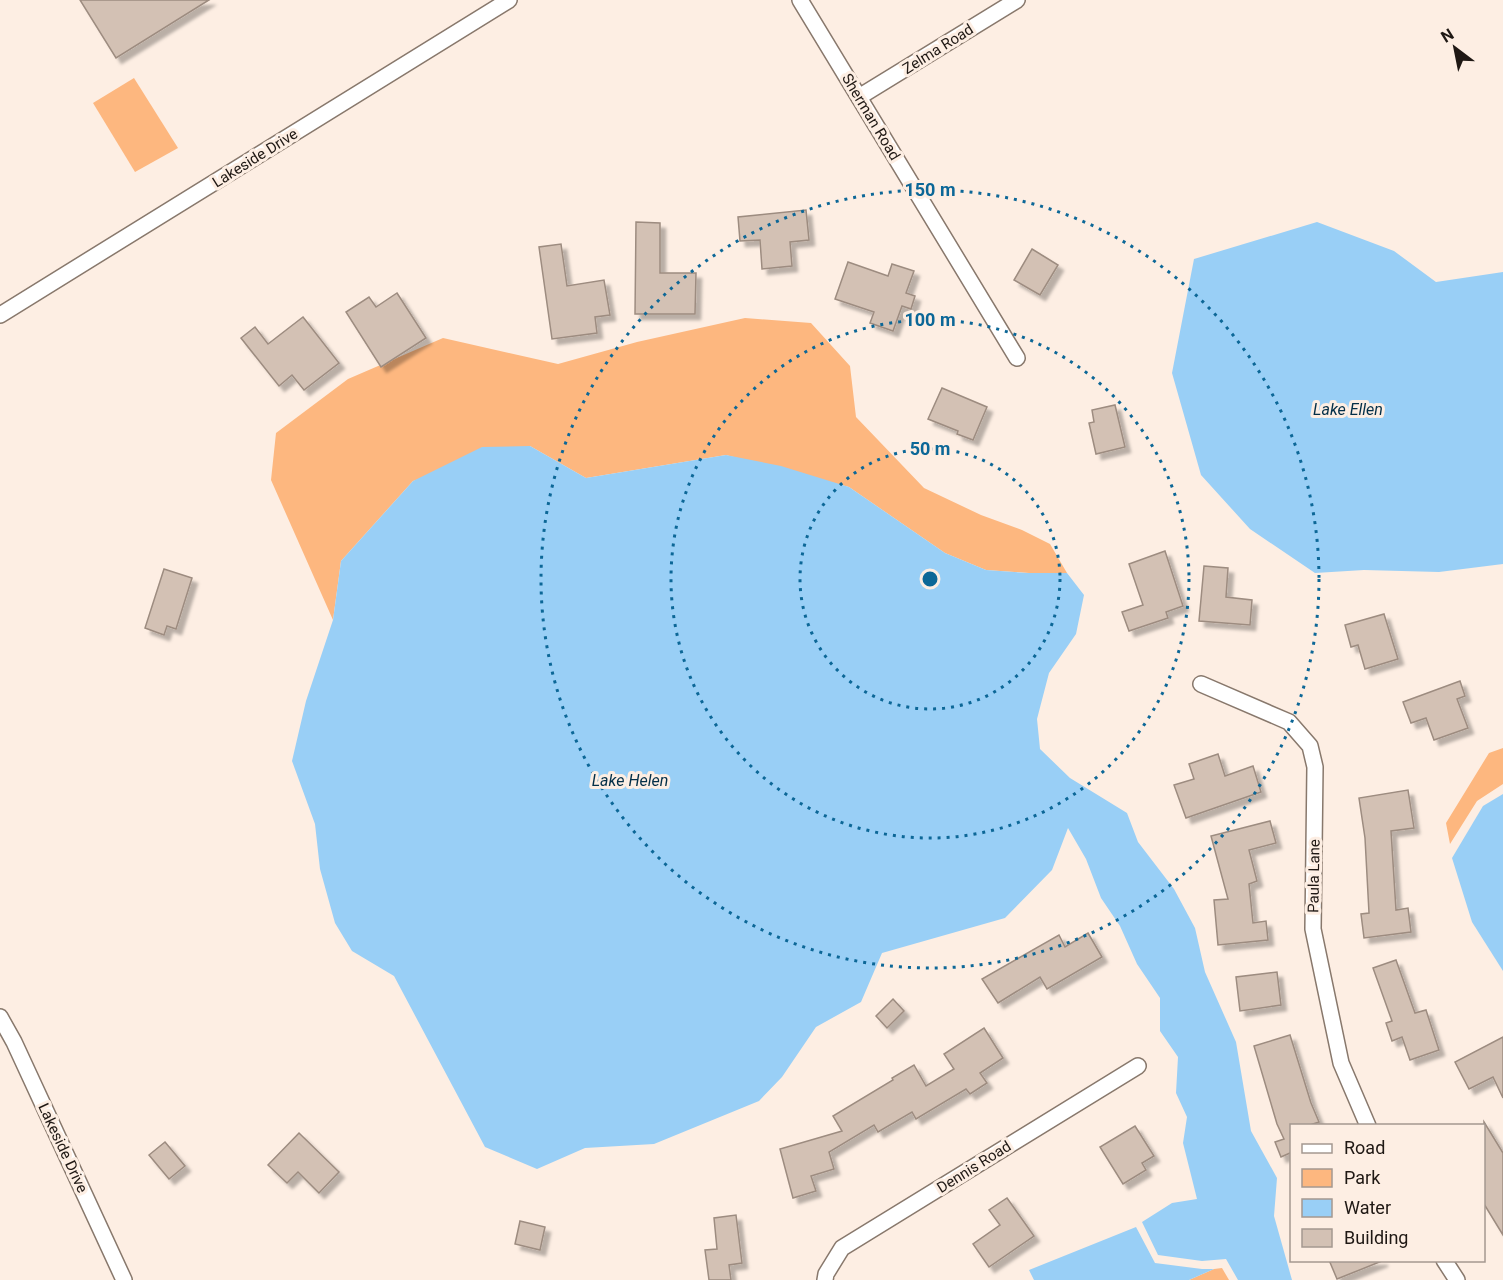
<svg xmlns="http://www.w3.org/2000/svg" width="1503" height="1280" font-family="Roboto,sans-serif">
	<defs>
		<filter id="shadow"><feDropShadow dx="5.5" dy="5.5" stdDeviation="1.5" flood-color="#0004"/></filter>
	</defs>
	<rect width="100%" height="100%" fill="#fdeee3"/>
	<g fill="#fdb77f">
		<path d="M 134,78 L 178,148 L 135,172 L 93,103 Z"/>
		<path d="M 745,318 L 811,323 L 850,366 L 856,417 L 924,488 L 981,515 L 1022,530 L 1050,544 L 1067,573 L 1029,573 L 986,570 L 945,553 L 849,487 L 726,455 L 586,478 L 530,446 L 413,481 L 341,561 L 333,620 L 271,480 L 276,433 L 348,379 L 443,338 L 558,364 L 637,342 Z"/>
		<path d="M 1503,748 L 1503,784 L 1477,801 L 1450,844 L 1446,823 L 1489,753 Z"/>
		<path d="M 1222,1268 L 1229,1280 L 1189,1280 L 1214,1269 Z"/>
	</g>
	<g fill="#99cff6">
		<path d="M 1317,222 L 1394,251 L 1436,282 L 1503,272 L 1503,564 L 1439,572 L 1364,570 L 1315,573 L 1250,529 L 1201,475 L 1172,373 L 1194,259 Z"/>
		<path d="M 530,446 L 586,478 L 726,455 L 781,466 L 849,487 L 945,553 L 986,570 L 1028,573 L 1067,573 L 1084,595 L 1076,634 L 1049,673 L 1037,719 L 1040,749 L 1070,778 L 1127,813 L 1138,842 L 1174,889 L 1195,928 L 1205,972 L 1236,1042 L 1251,1131 L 1277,1178 L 1274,1216 L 1292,1280 L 1238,1280 L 1226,1259 L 1202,1261 L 1158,1255 L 1142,1222 L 1172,1203 L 1197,1199 L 1183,1143 L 1187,1117 L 1176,1093 L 1178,1057 L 1160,1031 L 1160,998 L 1137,964 L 1120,926 L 1101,898 L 1086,859 L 1068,828 L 1052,870 L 1005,918 L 882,953 L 861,1002 L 816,1027 L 782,1077 L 759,1101 L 654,1144 L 585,1148 L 537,1169 L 485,1147 L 394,976 L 352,951 L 335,923 L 320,869 L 315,824 L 292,761 L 306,701 L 333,620 L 341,561 L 413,481 L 482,447 Z"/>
		<path d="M 1503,794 L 1503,971 L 1472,922 L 1452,858 L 1483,806 Z"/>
		<path d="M 1136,1227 L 1155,1263 L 1202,1269 L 1214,1269 L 1189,1280 L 1034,1280 L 1029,1270 Z"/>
	</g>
	<g fill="#d3c1b4" stroke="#9d8c80" stroke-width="1.5" filter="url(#shadow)">
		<path d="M 80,0 L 209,0 L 116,58 Z"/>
		<path d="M 806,210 L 809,240 L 790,242 L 792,266 L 762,269 L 760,240 L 740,241 L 738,217 Z"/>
		<path d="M 636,222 L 660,223 L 660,273 L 696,273 L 695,314 L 635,314 Z"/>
		<path d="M 561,244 L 567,286 L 604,280 L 610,315 L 595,317 L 597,333 L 552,339 L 539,247 Z"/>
		<path d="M 1032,249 L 1058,265 L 1040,295 L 1014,280 Z"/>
		<path d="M 848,262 L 888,276 L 892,264 L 914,271 L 906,293 L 915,296 L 911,309 L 902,306 L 893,331 L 870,323 L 874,312 L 835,299 Z"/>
		<path d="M 397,293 L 426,338 L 381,367 L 346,312 L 369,297 L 376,307 Z"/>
		<path d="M 303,317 L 339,363 L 304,390 L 292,375 L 279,386 L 241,338 L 255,327 L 268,344 Z"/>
		<path d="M 942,388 L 987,407 L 973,440 L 957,434 L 958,431 L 928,419 Z"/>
		<path d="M 1115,405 L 1125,447 L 1096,454 L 1089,423 L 1094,422 L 1092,410 Z"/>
		<path d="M 1165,551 L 1183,606 L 1166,612 L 1168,618 L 1129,631 L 1122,612 L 1143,605 L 1129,564 Z"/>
		<path d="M 1204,566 L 1228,568 L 1226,597 L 1252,600 L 1250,625 L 1199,621 Z"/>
		<path d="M 164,569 L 192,578 L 176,629 L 167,626 L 164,635 L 145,628 Z"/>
		<path d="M 1384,614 L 1398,659 L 1365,669 L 1358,645 L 1351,647 L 1345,625 Z"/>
		<path d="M 1460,681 L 1465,696 L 1457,699 L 1468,728 L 1434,740 L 1426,718 L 1411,723 L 1403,702 Z"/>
		<path d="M 1218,754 L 1225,776 L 1253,766 L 1261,792 L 1186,818 L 1174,785 L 1194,779 L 1189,764 Z"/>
		<path d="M 1408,790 L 1414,828 L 1391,831 L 1396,910 L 1408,908 L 1411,932 L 1364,938 L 1361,914 L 1369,913 L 1365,838 L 1359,798 Z"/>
		<path d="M 1270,821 L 1276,843 L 1249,850 L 1257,881 L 1249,884 L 1253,923 L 1266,921 L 1268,940 L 1218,945 L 1214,900 L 1228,899 L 1211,836 Z"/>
		<path d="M 1088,933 L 1102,957 L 1047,989 L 1040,977 L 998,1003 L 982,979 L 1059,935 L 1065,947 Z"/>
		<path d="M 1396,960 L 1415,1013 L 1426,1010 L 1439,1050 L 1410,1060 L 1402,1037 L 1392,1041 L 1386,1023 L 1392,1021 L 1373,968 Z"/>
		<path d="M 1277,972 L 1281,1005 L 1240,1011 L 1236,977 Z"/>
		<path d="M 893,999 L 904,1011 L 887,1028 L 876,1016 Z"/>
		<path d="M 984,1028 L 1003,1058 L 980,1073 L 987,1083 L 970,1094 L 966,1089 L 916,1119 L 912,1112 L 878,1132 L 874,1125 L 829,1152 L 834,1169 L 811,1176 L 816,1191 L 793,1198 L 780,1149 L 842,1131 L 833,1116 L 893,1080 L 892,1078 L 914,1065 L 926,1086 L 954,1069 L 944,1054 Z"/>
		<path d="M 1290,1035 L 1311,1103 L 1319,1122 L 1310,1125 L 1292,1125 L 1292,1156 L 1290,1153 L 1281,1157 L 1275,1142 L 1284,1139 L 1277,1124 L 1254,1046 Z"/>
		<path d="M 1503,1037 L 1503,1098 L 1493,1077 L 1469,1089 L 1455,1062 Z"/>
		<path d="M 1484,1122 L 1503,1153 L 1503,1235 L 1484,1204 Z"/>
		<path d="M 1135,1126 L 1154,1156 L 1142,1163 L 1146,1170 L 1123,1184 L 1100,1147 Z"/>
		<path d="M 299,1133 L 339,1172 L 319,1193 L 298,1172 L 287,1183 L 268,1165 Z"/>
		<path d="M 165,1142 L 185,1166 L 169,1179 L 149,1155 Z"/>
		<path d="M 1007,1198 L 1034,1236 L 989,1267 L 973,1244 L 1000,1225 L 989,1210 Z"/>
		<path d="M 736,1215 L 742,1263 L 729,1265 L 731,1280 L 709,1280 L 705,1250 L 717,1249 L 714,1218 Z"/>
		<path d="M 520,1221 L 545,1227 L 540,1250 L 515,1244 Z"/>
		<path d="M 1329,1260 L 1382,1260 L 1382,1261 L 1337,1279 Z"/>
	</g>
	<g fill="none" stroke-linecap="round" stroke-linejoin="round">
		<g stroke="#88786c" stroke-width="18">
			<g id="street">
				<path d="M 800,0 L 1017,358"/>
				<path d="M 859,97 L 1017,0"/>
				<path d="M 0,315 L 509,0"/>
				<path d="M 1201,684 L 1289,722 L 1310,746 L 1315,767 L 1313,929 L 1341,1063 L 1368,1126"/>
				<path d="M 0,1017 L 14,1042 L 124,1280"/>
				<path d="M 1444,1260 L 1457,1280"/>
				<path d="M 825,1280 L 826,1274 L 842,1248 L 1138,1066"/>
			</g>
		</g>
		<use href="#street" stroke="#fff" stroke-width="15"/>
	</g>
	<g fill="none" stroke="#0c6797" stroke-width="3" stroke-dasharray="3 6">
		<circle cx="930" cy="579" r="130"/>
		<circle cx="930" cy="579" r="259"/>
		<circle cx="930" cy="579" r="389"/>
	</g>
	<g text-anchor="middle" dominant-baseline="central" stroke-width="6" stroke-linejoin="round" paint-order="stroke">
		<g font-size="15" fill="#1f1814" stroke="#fdeee3">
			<text transform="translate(938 49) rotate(-32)">Zelma Road</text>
			<text transform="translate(871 117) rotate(59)">Sherman Road</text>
			<text transform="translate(255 158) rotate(-32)">Lakeside Drive</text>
			<text transform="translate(1314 876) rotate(-89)">Paula Lane</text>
			<text transform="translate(63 1148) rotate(65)">Lakeside Drive</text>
			<text transform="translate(974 1167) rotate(-32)">Dennis Road</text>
		</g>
		<g font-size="16" font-style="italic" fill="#032f48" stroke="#fdeee3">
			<text x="1348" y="409">Lake Ellen</text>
			<text x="630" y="780">Lake Helen</text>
		</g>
	</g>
	<circle cx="930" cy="579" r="9" fill="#0c6797" stroke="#fdeee3" stroke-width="3"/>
	<g font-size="18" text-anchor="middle" font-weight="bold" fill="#0c6797" stroke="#fdeee3" stroke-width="6" stroke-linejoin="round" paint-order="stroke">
		<text x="930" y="196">150 m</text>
		<text x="930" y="326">100 m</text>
		<text x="930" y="455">50 m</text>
	</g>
	<rect x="1290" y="1124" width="195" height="138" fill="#fdeee3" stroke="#a49890" stroke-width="1.5"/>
	<rect x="1302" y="1144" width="30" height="9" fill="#ffffff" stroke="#a49890" stroke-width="1.5"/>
	<text x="1344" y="1154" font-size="18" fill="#1f1814">Road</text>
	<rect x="1302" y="1169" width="30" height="18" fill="#fdb77f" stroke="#a49890" stroke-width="1.5"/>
	<text x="1344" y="1184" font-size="18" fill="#1f1814">Park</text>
	<rect x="1302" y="1199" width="30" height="18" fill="#99cff6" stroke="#a49890" stroke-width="1.5"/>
	<text x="1344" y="1214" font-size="18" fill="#1f1814">Water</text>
	<rect x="1302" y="1229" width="30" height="18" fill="#d3c1b4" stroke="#a49890" stroke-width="1.5"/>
	<text x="1344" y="1244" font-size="18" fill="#1f1814">Building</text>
	<g transform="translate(1455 48) rotate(328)" stroke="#fdeee3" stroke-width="4.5" paint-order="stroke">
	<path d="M0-4.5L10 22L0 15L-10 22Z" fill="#1f1814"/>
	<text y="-9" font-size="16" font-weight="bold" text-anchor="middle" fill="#1f1814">N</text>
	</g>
</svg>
